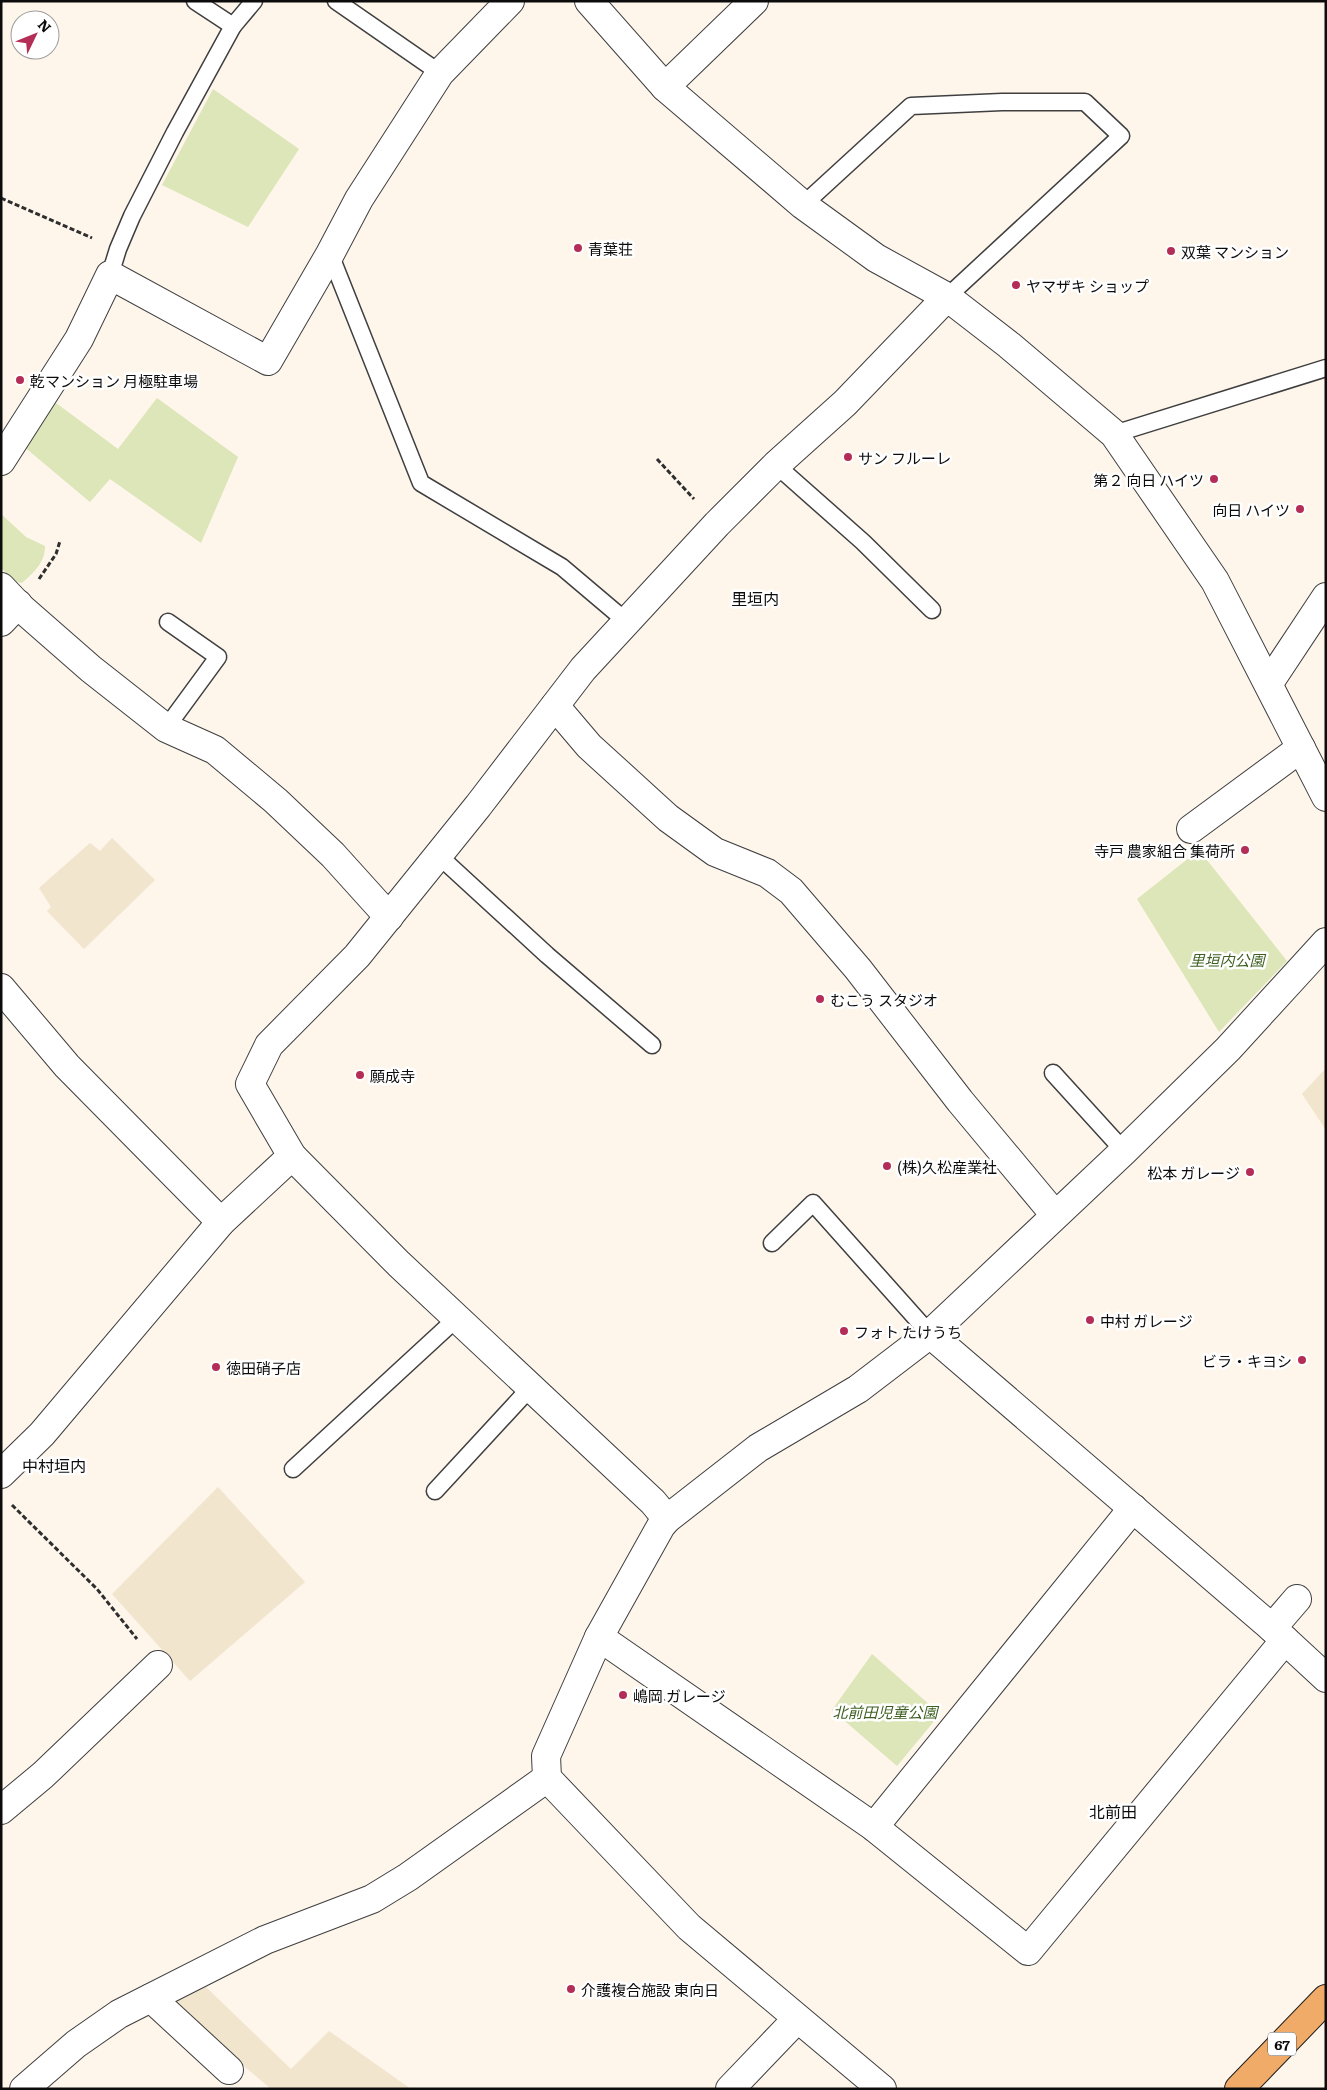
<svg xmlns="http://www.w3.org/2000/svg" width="1327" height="2090" font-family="Literata,'Noto Sans JP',serif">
	<rect width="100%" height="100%" fill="#fef5eb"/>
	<g fill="#f2e5cd">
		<path d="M 112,838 L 155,880 L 84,949 L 47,911 L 51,907 L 39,888 L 90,843 L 100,851 Z"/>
		<path d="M 1326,1068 L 1326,1130 L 1302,1094 Z"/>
		<path d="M 218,1487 L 305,1582 L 190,1681 L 112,1594 Z"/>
		<path d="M 206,1987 L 291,2069 L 329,2031 L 411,2089 L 271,2089 L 171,2004 Z"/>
	</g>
	<g fill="#dce6b8">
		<path d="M 213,89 L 299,149 L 248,227 L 162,185 Z"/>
		<path d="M 157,398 L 238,457 L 201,543 L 110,479 L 90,502 L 22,445 L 52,400 L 118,449 Z"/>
		<path d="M 1,514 L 26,537 L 45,546 C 45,563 34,572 22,583 L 16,582 L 1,568 Z"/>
		<path d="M 1199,850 L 1287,961 L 1219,1032 L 1137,899 Z"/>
		<path d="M 872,1654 L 940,1714 L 897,1766 L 832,1710 Z"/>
	</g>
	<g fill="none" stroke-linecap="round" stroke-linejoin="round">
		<g stroke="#3f3f3f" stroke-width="19">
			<g id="lane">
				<path d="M 195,1 L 233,26"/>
				<path d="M 336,1 L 440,73"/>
				<path d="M 803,205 L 911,106 L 1002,102 L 1085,102 L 1121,136 L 947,297"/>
				<path d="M 330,254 L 421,483 L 562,567 L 627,622"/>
				<path d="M 110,275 L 118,249 L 132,216 L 175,132 L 233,26 L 254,1"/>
				<path d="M 1114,434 L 1326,368"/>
				<path d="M 776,465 L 863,542 L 932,610"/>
				<path d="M 166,728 L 218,657 L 168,622"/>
				<path d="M 438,855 L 547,955 L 652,1045"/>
				<path d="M 1053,1073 L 1124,1151"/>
				<path d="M 772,1243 L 813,1203 L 930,1334"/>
				<path d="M 293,1469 L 457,1318"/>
				<path d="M 435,1491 L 531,1387"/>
			</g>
		</g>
		<g stroke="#3f3f3f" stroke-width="30">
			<g id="street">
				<path d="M 589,1 L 665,87 L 803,205 L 876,258 L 947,297 L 1009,345 L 1114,434 L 1215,581 L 1326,797"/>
				<path d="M 665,87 L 754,1"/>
				<path d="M 1,461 L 79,339 L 110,275 L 268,361 L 330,254 L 359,199 L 440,73 L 510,1"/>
				<path d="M 1,587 L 19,606 L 91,669 L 166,728 L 215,750 L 276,801 L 333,855 L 389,917"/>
				<path d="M 1,622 L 18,604"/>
				<path d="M 1269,683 L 1326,597"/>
				<path d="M 555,706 L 589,746 L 668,818 L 715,852 L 767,873 L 791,891 L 858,969 L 960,1101 L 1055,1215"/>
				<path d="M 1191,829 L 1301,748"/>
				<path d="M 1,988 L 67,1066 L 221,1222"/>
				<path d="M 930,1334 L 1272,1628 L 1326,1678"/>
				<path d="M 1,1474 L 42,1434 L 221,1222 L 292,1156"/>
				<path d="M 667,1519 L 653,1502 L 399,1264 L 292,1156 L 250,1084 L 269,1045 L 357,956 L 478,806 L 583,669 L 717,524 L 776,465 L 845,403 L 947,297"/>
				<path d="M 1272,1628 L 1297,1599"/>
				<path d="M 599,1637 L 874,1827 L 1028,1951 L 1285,1640"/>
				<path d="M 547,1778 L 689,1927 L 882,2089"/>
				<path d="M 1,1810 L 43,1775 L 158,1665"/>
				<path d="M 874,1827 L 1133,1508"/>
				<path d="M 151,1998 L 229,2070"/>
				<path d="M 24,2089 L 76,2044 L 119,2014 L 265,1940 L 372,1899 L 408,1877 L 547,1778 L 546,1756 L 599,1637 L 661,1526 L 667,1519 L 758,1448 L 858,1389 L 930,1334 L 1124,1151 L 1228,1049 L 1326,942"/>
				<path d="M 730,2089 L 797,2019"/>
			</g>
		</g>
		<g stroke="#1d1d1d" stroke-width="30">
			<path id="primary" d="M 1239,2089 L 1326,1999"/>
		</g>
		<g stroke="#2e2e2e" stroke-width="3" stroke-dasharray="5 2.5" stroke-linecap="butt">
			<path d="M 1,198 L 92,238"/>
			<path d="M 657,459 L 694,499"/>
			<path d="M 39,579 L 56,554 L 60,541"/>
			<path d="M 12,1505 L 97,1589 L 137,1639"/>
		</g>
		<use href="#lane" stroke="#fff" stroke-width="16"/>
		<use href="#street" stroke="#fff" stroke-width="28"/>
		<use href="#primary" stroke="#f0ab69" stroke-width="28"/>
	</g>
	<g fill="#b32d57" stroke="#fff" stroke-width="2">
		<circle cx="578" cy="248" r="5"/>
		<circle cx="1171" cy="251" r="5"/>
		<circle cx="1016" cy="285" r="5"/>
		<circle cx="20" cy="380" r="5"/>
		<circle cx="848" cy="457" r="5"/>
		<circle cx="1214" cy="479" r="5"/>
		<circle cx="1300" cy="509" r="5"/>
		<circle cx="1245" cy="850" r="5"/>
		<circle cx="820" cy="999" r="5"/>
		<circle cx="360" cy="1075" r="5"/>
		<circle cx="887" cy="1166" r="5"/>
		<circle cx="1250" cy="1172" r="5"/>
		<circle cx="1090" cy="1320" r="5"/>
		<circle cx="844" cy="1331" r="5"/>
		<circle cx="1302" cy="1360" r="5"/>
		<circle cx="216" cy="1367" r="5"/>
		<circle cx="623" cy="1695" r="5"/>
		<circle cx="571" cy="1989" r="5"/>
	</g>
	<g text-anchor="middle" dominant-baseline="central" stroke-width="5" stroke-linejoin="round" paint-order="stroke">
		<rect fill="#fff" stroke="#555" stroke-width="1" x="1268" y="2032.5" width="28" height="23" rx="4"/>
		<g font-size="14" font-weight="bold" fill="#0c0c0c">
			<text x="1282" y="2044">67</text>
		</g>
		<g font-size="15" fill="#0c0c0c" stroke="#fff" text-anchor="start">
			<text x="588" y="248">青葉荘</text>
			<text x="1181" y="251">双葉 マンション</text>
			<text x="1026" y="285">ヤマザキ ショップ</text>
			<text x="30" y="380">乾マンション 月極駐車場</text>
			<text x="858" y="457">サン フルーレ</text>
			<text x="1204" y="479" text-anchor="end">第２ 向日 ハイツ</text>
			<text x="1290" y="509" text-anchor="end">向日 ハイツ</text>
			<text x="1235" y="850" text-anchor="end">寺戸 農家組合 集荷所</text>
			<text x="830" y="999">むこう スタジオ</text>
			<text x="370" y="1075">願成寺</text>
			<text x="897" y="1166">(株)久松産業社</text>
			<text x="1240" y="1172" text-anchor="end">松本 ガレージ</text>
			<text x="1100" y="1320">中村 ガレージ</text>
			<text x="854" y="1331">フォト たけうち</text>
			<text x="1292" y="1360" text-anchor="end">ビラ・キヨシ</text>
			<text x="226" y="1367">徳田硝子店</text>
			<text x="633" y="1695">嶋岡 ガレージ</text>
			<text x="581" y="1989">介護複合施設 東向日</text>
		</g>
		<g font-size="15" font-style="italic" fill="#3e5f21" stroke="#fff">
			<text x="1227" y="959">里垣内公園</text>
			<text x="885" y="1711">北前田児童公園</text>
		</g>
		<g font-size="16" fill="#0c0c0c" stroke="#fff">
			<text x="755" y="598">里垣内</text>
			<text x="54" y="1465">中村垣内</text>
			<text x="1113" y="1811">北前田</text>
		</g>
	</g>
	<rect width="1327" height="2090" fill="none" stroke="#0c0c0c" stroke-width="5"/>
	<g transform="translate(35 35) rotate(47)"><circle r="24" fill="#ffffff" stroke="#9e9e9e"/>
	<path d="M0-4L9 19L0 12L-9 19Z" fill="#b32d57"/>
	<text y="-8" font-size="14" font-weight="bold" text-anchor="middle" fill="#0c0c0c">N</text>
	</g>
</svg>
